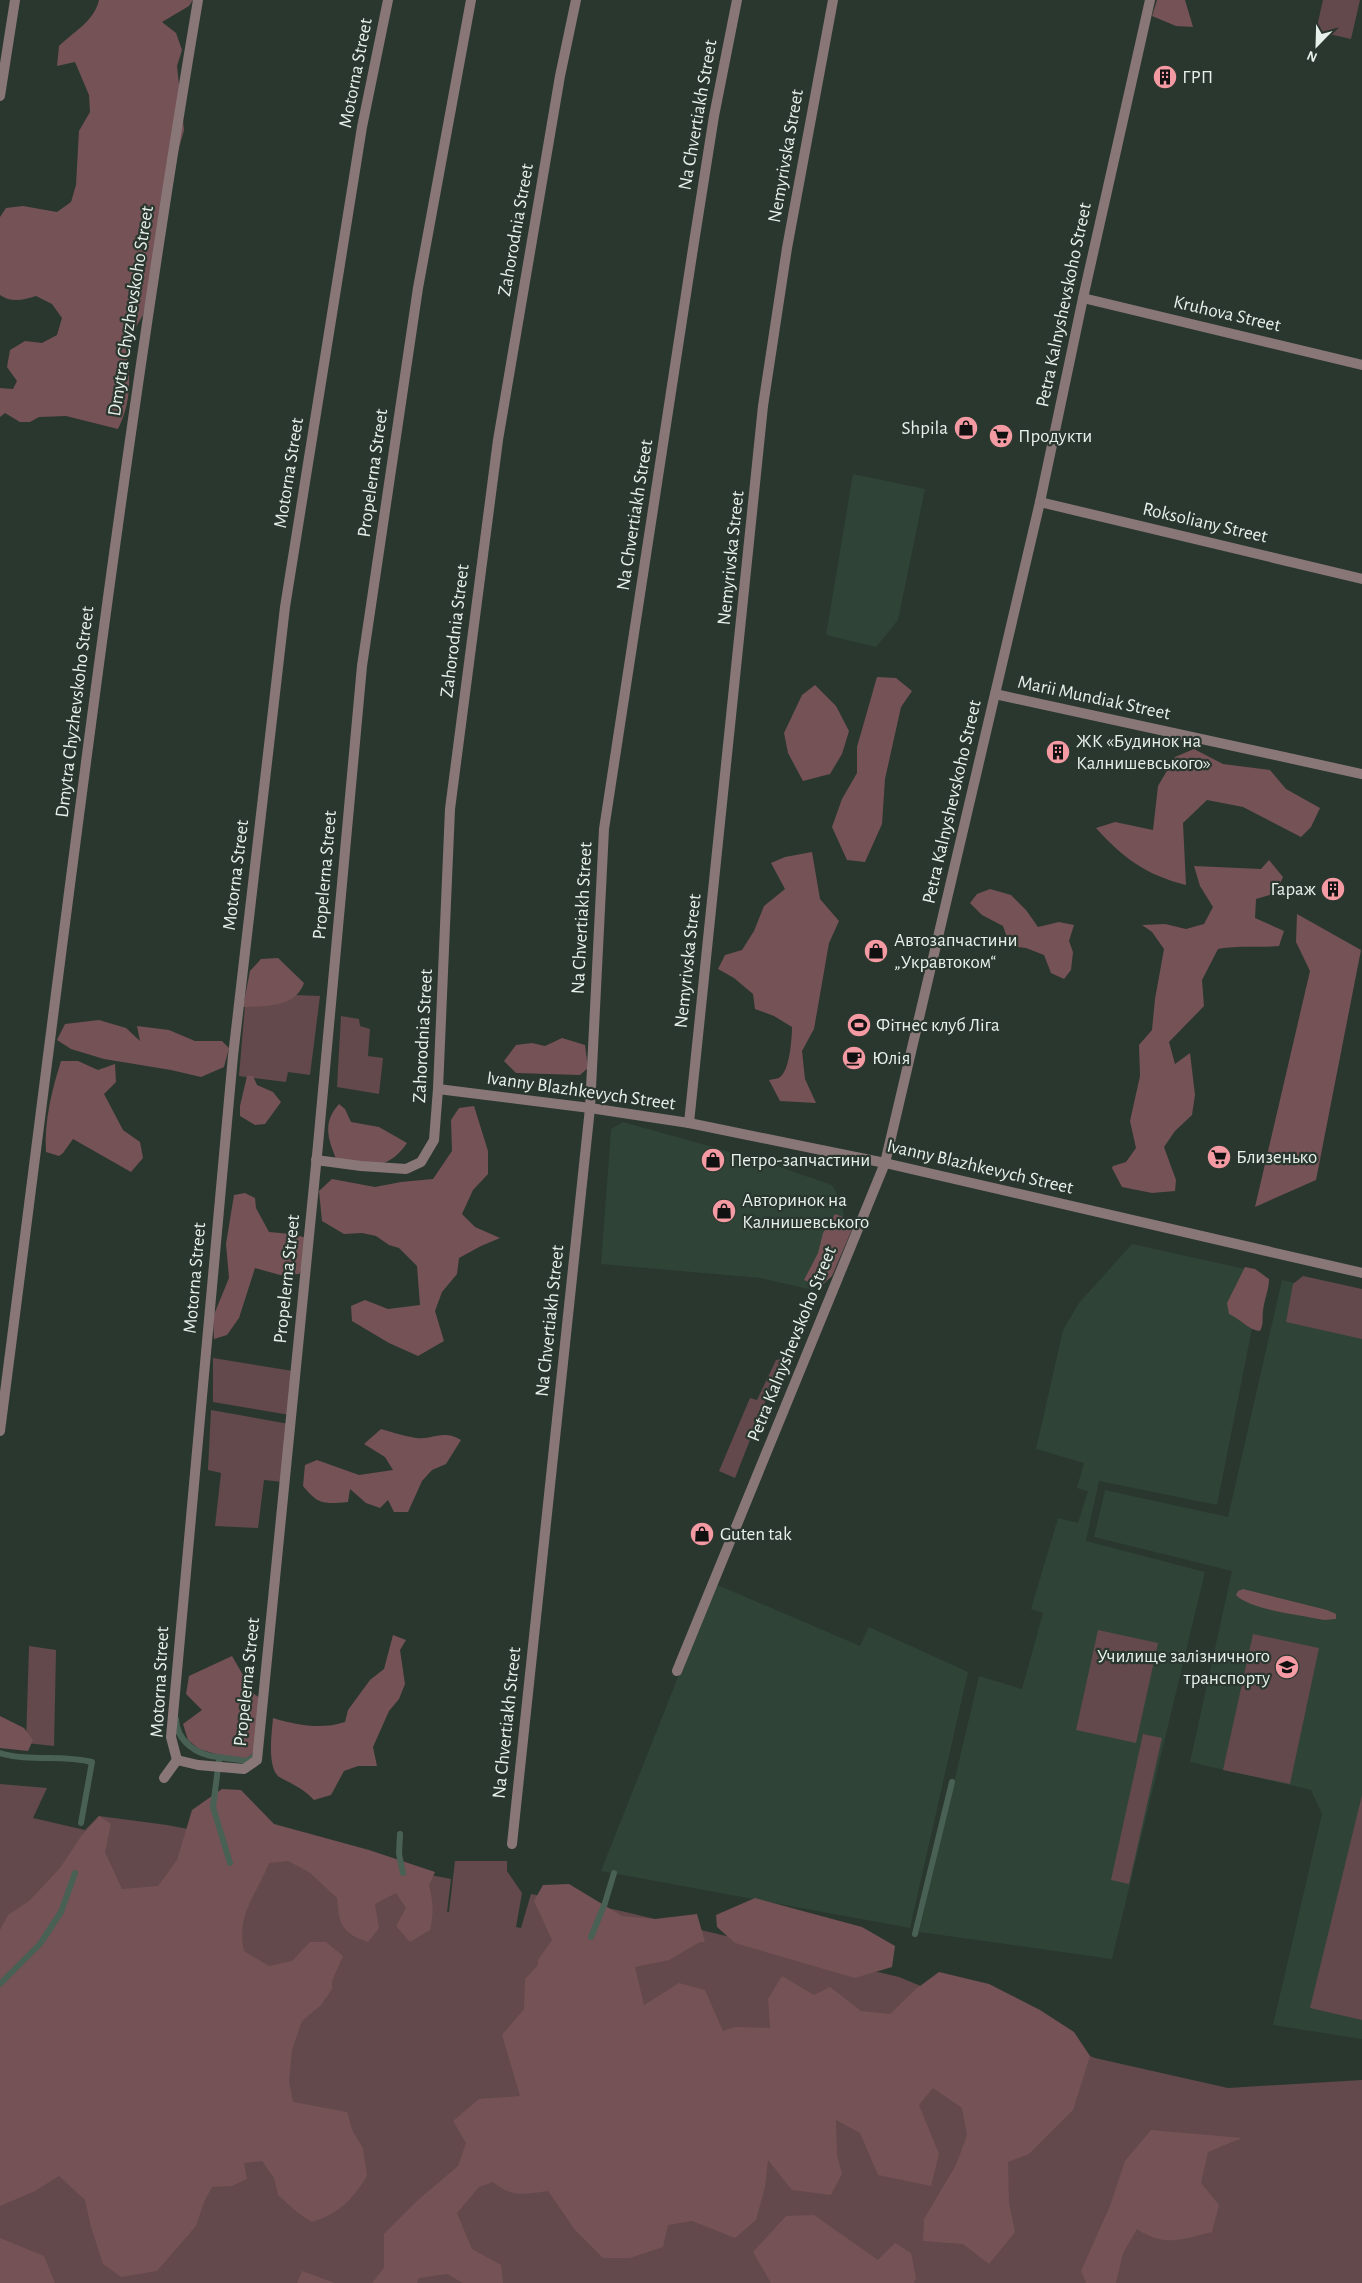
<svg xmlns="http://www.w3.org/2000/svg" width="1362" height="2283" font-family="'Alegreya Sans',sans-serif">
	<rect width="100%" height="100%" fill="#2a372f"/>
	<g fill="#2f4337">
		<path d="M 853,474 L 925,489 L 898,620 L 876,647 L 826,635 Z"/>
		<path d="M 623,1122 L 759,1160 L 832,1185 L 842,1203 L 844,1219 L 813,1290 L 760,1278 L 601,1264 L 611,1129 Z"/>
		<path d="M 1132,1244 L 1263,1273 L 1217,1505 L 1099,1481 L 1086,1541 L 1205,1572 L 1112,1959 L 919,1932 L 979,1676 L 1022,1689 L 1043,1613 L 1031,1609 L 1058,1518 L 1078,1523 L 1088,1491 L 1077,1488 L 1084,1463 L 1036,1449 L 1063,1330 L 1079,1303 Z"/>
		<path d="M 1282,1280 L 1362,1298 L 1362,2039 L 1273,2025 L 1322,1814 L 1311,1790 L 1190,1762 L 1232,1571 L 1094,1537 L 1105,1490 L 1228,1517 Z"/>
		<path d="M 715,1584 L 860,1646 L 869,1627 L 968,1672 L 910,1928 L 601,1871 Z"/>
	</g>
	<g fill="#63494b">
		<path d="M 1323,0 L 1360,0 L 1351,39 L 1316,31 Z"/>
		<path d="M 246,993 L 320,996 L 310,1075 L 288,1072 L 286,1082 L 239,1076 Z"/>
		<path d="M 341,1016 L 359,1019 L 360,1026 L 370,1029 L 368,1056 L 383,1058 L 379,1094 L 337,1087 Z"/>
		<path d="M 1303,1276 L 1362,1289 L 1362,1339 L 1286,1322 L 1293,1284 Z"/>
		<path d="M 213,1358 L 293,1371 L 290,1415 L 213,1402 Z"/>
		<path d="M 782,1359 L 735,1478 L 719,1471 L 750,1398 L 757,1400 L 776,1360 Z"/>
		<path d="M 211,1410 L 289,1424 L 283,1482 L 264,1480 L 258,1528 L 215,1526 L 221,1473 L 208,1470 Z"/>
		<path d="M 1098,1630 L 1158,1643 L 1136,1743 L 1076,1730 Z"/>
		<path d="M 1253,1634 L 1319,1648 L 1290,1784 L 1223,1770 Z"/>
		<path d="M 29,1646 L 56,1650 L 54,1746 L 26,1743 Z"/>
		<path d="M 1143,1734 L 1162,1738 L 1129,1884 L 1111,1880 Z"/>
		<path d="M 0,1784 L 47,1788 L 33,1818 L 85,1830 L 99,1816 L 167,1825 L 451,1879 L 447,1912 L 449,1912 L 455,1861 L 507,1861 L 507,1871 L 522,1893 L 516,1927 L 521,1928 L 531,1894 L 617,1910 L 899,1977 L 1095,2058 L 1228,2088 L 1362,2080 L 1362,2283 L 0,2283 Z"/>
		<path d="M 1362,1795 L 1362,2020 L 1310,2008 Z"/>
	</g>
	<g fill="#755255">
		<path d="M 99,0 L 193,0 L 189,6 L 162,22 L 176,33 L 182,50 L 177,66 L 184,130 L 170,180 L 143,315 L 125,345 C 131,375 132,400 118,429 L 66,416 L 39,417 L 30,422 L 20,422 L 5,413 L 0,417 L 0,388 L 13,389 L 17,381 L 7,367 L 10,350 L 25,341 L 42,343 L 57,335 L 62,318 L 52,304 L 36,296 C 24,300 11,303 0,295 L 0,217 L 6,208 L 23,206 L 57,212 L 71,202 L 76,185 L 79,131 L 90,112 L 89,95 L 75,62 L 57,66 L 59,46 C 73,32 94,22 99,0 Z"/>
		<path d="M 1157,0 L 1185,0 L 1193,27 L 1176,26 L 1152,16 Z"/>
		<path d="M 877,677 L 896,678 L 912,691 L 901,707 L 885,779 L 882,824 L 865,862 L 847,860 L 832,827 L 842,799 L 857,773 L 857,747 Z"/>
		<path d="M 815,685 L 836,706 L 849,731 L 842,754 L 830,774 L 803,781 L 788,753 L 784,733 L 802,695 Z"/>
		<path d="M 1194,749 L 1223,764 L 1270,770 L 1286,789 L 1320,808 L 1311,827 L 1301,837 L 1243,807 L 1207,800 L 1183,823 L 1186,885 C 1146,875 1123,858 1096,828 L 1115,822 L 1153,830 L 1158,786 L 1175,757 Z"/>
		<path d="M 812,852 L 820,899 L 839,921 L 829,943 L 814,1029 L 802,1051 L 805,1079 L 816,1103 L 780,1101 L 769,1080 C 772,1079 778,1079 780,1077 C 790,1070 792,1037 792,1027 L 774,1016 L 755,1009 L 753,994 L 734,978 L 718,969 L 725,955 L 742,950 L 754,931 L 764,906 L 785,889 L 771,863 L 785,857 Z"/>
		<path d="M 1269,860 L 1283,877 L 1276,893 L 1256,899 L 1255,918 L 1284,931 L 1279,946 C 1258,948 1239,945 1218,949 L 1202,980 L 1204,1006 L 1169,1042 L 1175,1064 L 1190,1053 L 1195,1095 L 1192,1115 L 1175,1131 L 1164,1147 L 1176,1180 L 1175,1191 L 1152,1193 L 1122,1187 L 1112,1168 L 1113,1166 L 1126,1162 L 1136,1148 L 1130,1121 L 1140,1076 L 1139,1045 L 1152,1030 L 1155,999 L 1164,949 L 1152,932 L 1142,925 L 1165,924 L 1186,929 L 1204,924 L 1213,907 L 1200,886 L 1194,866 L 1261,869 Z"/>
		<path d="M 990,889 L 1011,895 L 1026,910 L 1038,927 L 1059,922 L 1074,925 L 1069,941 L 1073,952 L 1071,970 L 1064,979 L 1051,973 L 1044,955 L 1026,948 L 1010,946 L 1003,926 L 982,915 L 970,903 L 977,894 Z"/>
		<path d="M 1297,914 L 1361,950 L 1316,1180 L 1255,1207 L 1310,971 L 1296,942 Z"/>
		<path d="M 278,958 L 304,983 C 295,1008 266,1006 243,1007 L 250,971 L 261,959 Z"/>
		<path d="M 99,1020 L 126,1028 L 140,1041 L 137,1026 L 169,1030 L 195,1041 L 222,1041 L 229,1048 L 224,1067 L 201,1077 L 171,1070 L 104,1059 L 71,1049 L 57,1040 L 65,1024 Z"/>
		<path d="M 562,1038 L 585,1045 L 588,1068 L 580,1075 L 516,1073 L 504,1061 L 516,1045 L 532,1043 L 545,1046 Z"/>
		<path d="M 61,1061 L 78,1061 L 98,1070 L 115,1064 L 116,1082 L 104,1094 L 123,1130 L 140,1142 L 143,1158 L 131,1172 L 73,1139 L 63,1153 L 59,1156 L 46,1152 C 44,1121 52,1090 61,1061 Z"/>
		<path d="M 247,1076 L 253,1076 L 257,1085 L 273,1092 L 281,1102 L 265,1124 L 255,1125 L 240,1116 L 240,1106 Z"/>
		<path d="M 339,1104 L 345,1109 L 351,1122 L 379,1127 L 407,1143 C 388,1171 370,1165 339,1166 C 330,1143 320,1125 339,1104 Z"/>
		<path d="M 474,1106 L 488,1151 L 488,1174 L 473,1190 L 462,1214 L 475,1227 L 500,1238 L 481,1246 L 459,1258 L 457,1274 L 442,1292 L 435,1311 L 444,1341 L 418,1356 L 389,1343 L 352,1321 L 351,1306 L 365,1300 L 388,1309 L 420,1305 L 417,1266 L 399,1248 L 389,1245 L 376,1236 L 362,1233 L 344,1234 L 322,1221 L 319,1191 L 332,1179 L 375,1187 L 401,1182 L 433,1179 L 452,1151 L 451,1120 L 459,1108 Z"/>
		<path d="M 245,1193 L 255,1198 L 256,1208 L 269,1232 L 291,1234 L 307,1238 L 305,1265 L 299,1274 L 280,1275 L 255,1268 L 239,1318 L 227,1335 L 214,1339 L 213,1317 L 229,1278 L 226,1244 L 234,1195 Z"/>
		<path d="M 835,1214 L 843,1217 L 853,1227 L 832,1276 L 820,1287 L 804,1280 L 818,1253 L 823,1233 Z"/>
		<path d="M 1245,1267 L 1255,1269 L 1269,1279 C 1269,1290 1264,1300 1263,1311 C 1262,1320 1264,1323 1260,1331 C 1248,1330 1241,1319 1229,1314 L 1227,1303 Z"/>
		<path d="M 381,1429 C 392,1432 404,1436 416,1438 C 434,1440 442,1429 461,1440 L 446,1464 L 432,1470 L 422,1481 L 408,1512 L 394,1512 L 388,1500 L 380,1508 L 366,1503 L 350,1489 L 348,1502 C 323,1504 319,1505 303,1486 L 305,1465 L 317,1460 L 359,1475 L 393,1470 L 385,1457 L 364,1444 Z"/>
		<path d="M 1243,1589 L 1327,1610 L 1336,1614 L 1336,1619 L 1324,1620 C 1302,1615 1250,1610 1236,1595 L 1238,1591 Z"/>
		<path d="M 393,1635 L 406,1640 L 400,1650 L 405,1684 L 399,1699 L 389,1711 L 373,1747 L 377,1766 L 358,1766 L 344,1771 L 331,1795 L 314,1800 C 304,1789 294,1785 281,1778 C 266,1771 272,1732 273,1718 C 297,1725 321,1730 345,1722 L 348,1710 L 370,1680 L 384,1669 Z"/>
		<path d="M 232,1656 L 254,1694 L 265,1701 L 259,1748 L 242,1762 L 199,1749 L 188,1740 L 183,1724 L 202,1710 L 186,1694 L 189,1676 Z"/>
		<path d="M 0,1716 L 24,1728 L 33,1740 L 28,1751 L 0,1748 Z"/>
		<path d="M 222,1789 L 241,1790 L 274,1824 L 369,1850 L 435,1872 L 429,1885 C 433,1901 434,1913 430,1930 L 410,1942 L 396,1926 L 406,1908 L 396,1893 L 375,1904 L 379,1928 L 368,1942 C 342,1933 339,1925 337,1898 L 309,1872 L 288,1861 L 269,1863 C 256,1896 236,1914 244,1951 L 269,1966 L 292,1961 L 310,1942 L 326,1942 L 343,1956 L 332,1981 L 332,1989 L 321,2005 L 302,2021 L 292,2050 L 289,2081 L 293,2102 L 347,2112 L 353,2132 L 363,2148 L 367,2176 C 352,2200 340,2213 312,2222 L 298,2213 L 278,2195 L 274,2178 L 262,2161 L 244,2163 L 247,2179 L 232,2186 L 212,2187 L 204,2202 L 196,2226 L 157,2271 L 121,2277 L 103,2264 L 91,2227 L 85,2200 L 59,2176 L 35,2191 L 0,2206 L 0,1930 L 8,1915 L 29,1901 L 60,1868 L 82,1835 L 99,1816 L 111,1824 L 105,1852 L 122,1889 L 158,1886 L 177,1860 L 192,1810 Z"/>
		<path d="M 569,1884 L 622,1916 L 655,1919 L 697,1914 L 705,1942 L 700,1942 L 669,1960 L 635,1967 L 644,2005 L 679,1983 L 705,1990 L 723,2031 L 734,2027 L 770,2028 L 768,1999 L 782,1976 L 814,1995 L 830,1987 L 861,2011 L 890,2014 L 916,1989 L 939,1972 L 989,1984 L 1040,2010 L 1074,2032 L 1090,2056 L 1073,2110 L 1029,2154 L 1008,2162 L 1009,2203 L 1015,2232 L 989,2264 L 963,2244 L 923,2241 L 924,2219 L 956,2165 L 967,2135 L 962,2108 L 933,2088 L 919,2105 L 939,2154 L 931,2186 L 878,2175 L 860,2133 L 836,2120 L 837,2155 L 842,2174 L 831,2195 L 792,2190 L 768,2160 L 765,2187 L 756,2220 L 735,2238 L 692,2221 L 668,2225 L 663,2247 L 630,2258 L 603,2258 L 575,2230 L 548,2191 C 525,2194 512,2198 493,2182 L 479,2187 L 457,2213 L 472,2249 L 501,2265 L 503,2283 L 463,2283 L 447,2274 L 419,2278 L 417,2283 L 372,2283 L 384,2268 L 384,2234 L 418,2200 L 458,2166 L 466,2143 L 453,2121 L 479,2099 L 520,2096 L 502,2035 L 524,2009 L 525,1979 L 538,1965 L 538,1960 L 552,1940 L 534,1901 L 543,1885 Z"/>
		<path d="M 755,1898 L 862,1927 L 895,1946 L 892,1967 L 855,1978 L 735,1943 L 717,1927 L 716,1915 Z"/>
		<path d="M 1151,2130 L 1242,2138 L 1208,2152 L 1201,2183 L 1219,2205 L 1212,2232 C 1182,2239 1165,2248 1137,2229 L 1123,2253 L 1116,2283 L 1086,2283 L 1081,2271 L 1110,2206 L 1125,2161 Z"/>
		<path d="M 814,2215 L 878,2260 L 895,2243 L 911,2253 L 916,2278 L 914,2283 L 771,2283 L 753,2252 L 786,2216 Z"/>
		<path d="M 0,2238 L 44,2256 L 55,2283 L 0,2283 Z"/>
		<path d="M 302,2271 L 335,2283 L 297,2283 Z"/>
	</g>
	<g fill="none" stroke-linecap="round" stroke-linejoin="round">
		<g stroke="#496054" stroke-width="6">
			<path d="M 176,1719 C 177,1742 197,1755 218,1757 L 219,1760 L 213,1807 L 230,1863"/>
			<path d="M 0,1753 C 30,1762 62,1754 92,1762 L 81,1823"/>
			<path d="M 218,1757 L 247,1761 L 253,1757"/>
			<path d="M 400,1834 L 399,1854 L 403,1873"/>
			<path d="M 915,1934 L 952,1782"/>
			<path d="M 591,1937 L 605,1903 L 614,1873"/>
			<path d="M 0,1984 L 40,1944 L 61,1912 L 75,1873"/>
		</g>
		<g stroke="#897778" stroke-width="10">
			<path d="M 0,96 L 15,0"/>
			<path d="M 1083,298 L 1362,365"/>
			<path d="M 1040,502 L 1362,579"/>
			<path d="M 995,694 L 1362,774"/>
			<path d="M 438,1089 L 590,1108 L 689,1123 L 885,1163 L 1362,1273"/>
			<path d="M 689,1123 L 763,406 L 787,248 L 833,0"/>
			<path d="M 316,1160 L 361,1166 L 406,1169 L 421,1162 L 434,1140 L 438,1089 L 450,809 L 498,440 L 560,76 L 576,0"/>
			<path d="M 0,1431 C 62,953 118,475 198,0"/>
			<path d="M 677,1671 L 885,1163 L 1040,502 L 1083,298 L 1150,0"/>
			<path d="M 177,1760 L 171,1737 L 233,1056 L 285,607 L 362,127 L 388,0"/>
			<path d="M 164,1778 L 177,1760 L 198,1765 L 244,1769 L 257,1760 L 318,1145 L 362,666 L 418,288 L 471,0"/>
			<path d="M 512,1844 L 590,1108 L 604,829 L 692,255 L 714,116 L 737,0"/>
		</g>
	</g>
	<defs>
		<g id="building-disc" transform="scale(1.25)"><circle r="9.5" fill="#f49aa3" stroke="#2a372f"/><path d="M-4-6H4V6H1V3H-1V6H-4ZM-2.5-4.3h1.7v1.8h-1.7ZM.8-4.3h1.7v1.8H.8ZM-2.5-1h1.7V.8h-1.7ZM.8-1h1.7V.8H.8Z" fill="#111"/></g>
		<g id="shop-disc" transform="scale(1.25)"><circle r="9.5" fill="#f49aa3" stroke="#2a372f"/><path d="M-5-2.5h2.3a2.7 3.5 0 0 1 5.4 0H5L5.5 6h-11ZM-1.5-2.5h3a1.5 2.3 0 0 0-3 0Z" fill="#111"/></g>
		<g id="supermarket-disc" transform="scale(1.25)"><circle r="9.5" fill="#f49aa3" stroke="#2a372f"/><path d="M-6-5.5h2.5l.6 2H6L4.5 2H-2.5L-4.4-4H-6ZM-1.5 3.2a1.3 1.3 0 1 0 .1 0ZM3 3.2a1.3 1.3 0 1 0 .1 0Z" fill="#111"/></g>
		<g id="stadium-disc" transform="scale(1.25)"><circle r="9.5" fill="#f49aa3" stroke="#2a372f"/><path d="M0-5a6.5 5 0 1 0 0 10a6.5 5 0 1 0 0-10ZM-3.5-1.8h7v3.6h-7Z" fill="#111"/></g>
		<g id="cafe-disc" transform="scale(1.25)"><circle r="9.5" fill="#f49aa3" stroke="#2a372f"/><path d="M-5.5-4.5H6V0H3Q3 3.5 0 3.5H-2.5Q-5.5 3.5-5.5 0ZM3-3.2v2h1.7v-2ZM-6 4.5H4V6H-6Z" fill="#111"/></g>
		<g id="university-disc" transform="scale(1.25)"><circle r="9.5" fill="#f49aa3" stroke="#2a372f"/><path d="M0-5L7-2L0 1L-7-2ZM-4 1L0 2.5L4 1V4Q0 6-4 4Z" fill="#111"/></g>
	</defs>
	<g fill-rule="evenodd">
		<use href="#building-disc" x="1165" y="77"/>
		<use href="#shop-disc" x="966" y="428"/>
		<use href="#supermarket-disc" x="1001" y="436"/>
		<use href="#building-disc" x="1058" y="752"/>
		<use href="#building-disc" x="1333" y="889"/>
		<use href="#shop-disc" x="876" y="951"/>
		<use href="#stadium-disc" x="859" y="1025"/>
		<use href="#cafe-disc" x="854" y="1058"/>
		<use href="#supermarket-disc" x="1219" y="1157"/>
		<use href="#shop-disc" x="713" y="1160"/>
		<use href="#shop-disc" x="724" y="1211"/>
		<use href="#shop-disc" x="702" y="1534"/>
		<use href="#university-disc" x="1287" y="1667"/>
	</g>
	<g text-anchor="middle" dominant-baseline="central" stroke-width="4.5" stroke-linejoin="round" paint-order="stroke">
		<g font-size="19" fill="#e8f0eb" stroke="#2a372f">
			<text transform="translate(356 73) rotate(-79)">Motorna Street</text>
			<text transform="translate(698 115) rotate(-80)">Na Chvertiakh Street</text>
			<text transform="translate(786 156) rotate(-80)">Nemyrivska Street</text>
			<text transform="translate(516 230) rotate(-80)">Zahorodnia Street</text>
			<text transform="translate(1064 305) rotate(-78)">Petra Kalnyshevskoho Street</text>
			<text transform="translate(131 311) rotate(-81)">Dmytra Chyzhevskoho Street</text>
			<text transform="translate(1227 314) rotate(13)">Kruhova Street</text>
			<text transform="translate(289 473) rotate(-81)">Motorna Street</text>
			<text transform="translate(373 473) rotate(-82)">Propelerna Street</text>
			<text transform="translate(635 515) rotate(-81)">Na Chvertiakh Street</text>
			<text transform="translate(1205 523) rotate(13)">Roksoliany Street</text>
			<text transform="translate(731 558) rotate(-84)">Nemyrivska Street</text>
			<text transform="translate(455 631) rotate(-83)">Zahorodnia Street</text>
			<text transform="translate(1094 698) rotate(12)">Marii Mundiak Street</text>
			<text transform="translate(75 712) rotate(-83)">Dmytra Chyzhevskoho Street</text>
			<text transform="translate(952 802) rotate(-77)">Petra Kalnyshevskoho Street</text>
			<text transform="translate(236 875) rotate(-83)">Motorna Street</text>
			<text transform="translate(325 875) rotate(-85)">Propelerna Street</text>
			<text transform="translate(582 918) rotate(-87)">Na Chvertiakh Street</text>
			<text transform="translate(688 961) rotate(-84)">Nemyrivska Street</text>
			<text transform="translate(423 1036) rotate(-87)">Zahorodnia Street</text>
			<text transform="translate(581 1091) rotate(8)">Ivanny Blazhkevych Street</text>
			<text transform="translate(980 1167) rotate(13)">Ivanny Blazhkevych Street</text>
			<text transform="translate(195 1278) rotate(-85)">Motorna Street</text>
			<text transform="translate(287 1279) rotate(-84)">Propelerna Street</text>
			<text transform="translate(550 1321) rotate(-84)">Na Chvertiakh Street</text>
			<text transform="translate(792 1344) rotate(-68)">Petra Kalnyshevskoho Street</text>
			<text transform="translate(160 1682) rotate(-87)">Motorna Street</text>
			<text transform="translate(247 1682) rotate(-84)">Propelerna Street</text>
			<text transform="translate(507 1723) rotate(-84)">Na Chvertiakh Street</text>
		</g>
		<g font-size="19" fill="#e8f0eb" stroke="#2a372f" text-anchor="start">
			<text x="1182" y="77">ГРП</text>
			<text x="948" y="428" text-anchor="end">Shpila</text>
			<text x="1018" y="436">Продукти</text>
			<text x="1076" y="741">ЖК «Будинок на<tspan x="1076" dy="22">Калнишевського»</tspan></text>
			<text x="1316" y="889" text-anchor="end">Гараж</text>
			<text x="894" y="940">Автозапчастини<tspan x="894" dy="22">„Укравтоком“</tspan></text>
			<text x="876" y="1025">Фітнес клуб Ліга</text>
			<text x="872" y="1058">Юлія</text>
			<text x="1236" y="1157">Близенько</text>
			<text x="730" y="1160">Петро-запчастини</text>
			<text x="742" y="1200">Авторинок на<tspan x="742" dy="22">Калнишевського</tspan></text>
			<text x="720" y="1534">Guten tak</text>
			<text x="1270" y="1656" text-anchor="end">Училище залізничного<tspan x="1270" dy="22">транспорту</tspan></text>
		</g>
	</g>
	<g transform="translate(1317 45) rotate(203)" stroke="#2a372f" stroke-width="4" paint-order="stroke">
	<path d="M0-4L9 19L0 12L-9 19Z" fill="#e8f0eb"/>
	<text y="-8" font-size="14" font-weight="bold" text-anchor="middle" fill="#e8f0eb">N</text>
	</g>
</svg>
